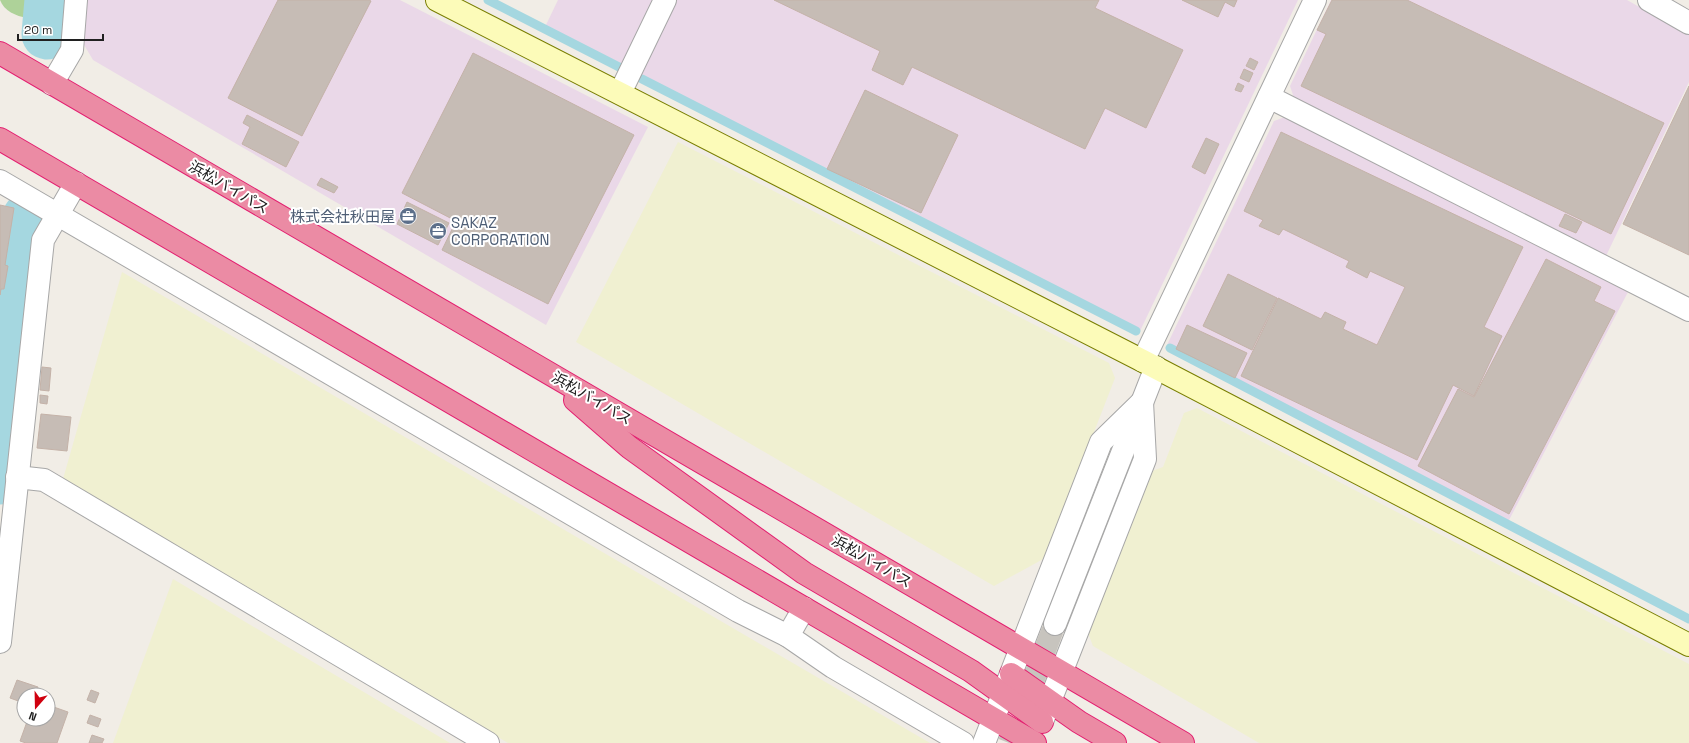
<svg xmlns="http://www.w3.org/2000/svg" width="1689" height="743" font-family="'Space Grotesk','Noto Sans JP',sans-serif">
	<rect width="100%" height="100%" fill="#f1ede6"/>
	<g fill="#ead8e8">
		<path d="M 87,0 L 400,0 L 648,127 L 546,325 L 93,60 L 83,43 Z"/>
		<path d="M 558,0 L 653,0 L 622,66 L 545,27 Z"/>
		<path d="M 677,0 L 1298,0 L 1140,331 L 641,76 Z"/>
		<path d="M 1331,0 L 1627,0 L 1689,35 L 1689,82 L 1606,256 L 1294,98 L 1290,86 Z"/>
		<path d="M 1285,117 L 1628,292 L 1508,522 L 1167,345 L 1274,121 Z"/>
	</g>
	<g fill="#f0f0d1">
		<path d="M 678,142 L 1109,363 L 1115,378 L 1045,558 L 994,586 L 576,342 Z"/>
		<path d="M 122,272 L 930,743 L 508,743 L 63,479 Z"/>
		<path d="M 1197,408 L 1689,664 L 1689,743 L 1259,743 L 1093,646 L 1088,633 L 1152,471 L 1163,467 L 1184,413 Z"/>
		<path d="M 173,579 L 450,743 L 113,743 Z"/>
	</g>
	<path fill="#aed299" d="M 0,0 L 38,0 C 37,9 35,14 27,18 C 16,16 4,11 0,0 Z"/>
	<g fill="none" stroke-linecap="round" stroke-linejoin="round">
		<g stroke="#a5d7e0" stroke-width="9">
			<path d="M 488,0 L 619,67"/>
			<path d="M 642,79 L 1136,331"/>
			<path d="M 1170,348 L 1689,619"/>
		</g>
		<g stroke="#a5d7e0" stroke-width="51">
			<path d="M 47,34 L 50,0"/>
			<path d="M 0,479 L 28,217"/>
		</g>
	</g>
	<g fill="#c6bcb5" stroke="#c4b2a8">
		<path d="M 278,0 L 369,0 L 371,1 L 302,136 L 228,98 Z"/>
		<path d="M 774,0 L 1099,0 L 1095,8 L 1183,50 L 1146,128 L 1105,108 L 1085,149 L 912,67 L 903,85 L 872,70 L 880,51 Z"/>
		<path d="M 1182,0 L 1237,0 L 1234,7 L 1225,2 L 1218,17 Z"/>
		<path d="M 1332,0 L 1407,0 L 1664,123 L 1611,234 L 1301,86 L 1326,34 L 1317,30 Z"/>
		<path d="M 473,53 L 634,135 L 548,304 L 442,250 L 456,221 L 402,193 Z"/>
		<path d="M 1250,58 L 1258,62 L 1254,70 L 1246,66 Z"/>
		<path d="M 1244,69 L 1253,73 L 1249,82 L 1240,78 Z"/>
		<path d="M 1238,83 L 1244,86 L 1241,92 L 1235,90 Z"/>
		<path d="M 1689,86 L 1689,255 L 1623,224 Z"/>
		<path d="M 865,90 L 958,135 L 921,213 L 827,169 Z"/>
		<path d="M 247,115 L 299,142 L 286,167 L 242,144 L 250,127 L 243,123 Z"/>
		<path d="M 1281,132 L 1523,247 L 1484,327 L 1502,336 L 1474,396 L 1453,385 L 1417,460 L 1241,376 L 1278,298 L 1321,319 L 1325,312 L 1346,322 L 1343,329 L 1377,345 L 1405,287 L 1370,271 L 1367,278 L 1346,267 L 1349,261 L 1283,229 L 1279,235 L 1259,226 L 1263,220 L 1244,211 Z"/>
		<path d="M 1206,138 L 1219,144 L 1205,174 L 1192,167 Z"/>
		<path d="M 321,178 L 338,187 L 334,193 L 317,185 Z"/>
		<path d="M 407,202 L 449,223 L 438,245 L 397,224 Z"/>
		<path d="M 0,205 L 14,208 L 5,265 L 8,266 L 4,289 L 1,289 L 0,295 Z"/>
		<path d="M 1565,214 L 1582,222 L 1576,233 L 1559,226 Z"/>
		<path d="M 1546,259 L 1601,287 L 1594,301 L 1615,311 L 1509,514 L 1418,466 L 1458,389 L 1474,397 Z"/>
		<path d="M 1228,274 L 1277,298 L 1252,350 L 1203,326 Z"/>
		<path d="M 1187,325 L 1247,353 L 1235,378 L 1176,349 Z"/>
		<path d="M 42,367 L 51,368 L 49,391 L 40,390 Z"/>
		<path d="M 40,395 L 48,396 L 47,404 L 40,403 Z"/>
		<path d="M 41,414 L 71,417 L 67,451 L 37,448 Z"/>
		<path d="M 17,680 L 38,687 L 36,695 L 24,695 L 24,703 L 10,698 Z"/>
		<path d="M 91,690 L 99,693 L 95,703 L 87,700 Z"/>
		<path d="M 48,705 L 68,712 L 57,743 L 26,743 L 20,741 L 28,719 L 48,719 Z"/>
		<path d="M 90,715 L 101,719 L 98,727 L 87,723 Z"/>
		<path d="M 92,735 L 104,739 L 102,743 L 89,743 Z"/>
	</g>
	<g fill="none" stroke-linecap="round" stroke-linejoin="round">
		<path stroke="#c7c4be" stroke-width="22" stroke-dasharray="22 11" stroke-linecap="butt" d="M 1009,743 L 1055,624"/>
		<g stroke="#a7a7a7" stroke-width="24">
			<g id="street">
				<path d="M 1649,0 L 1689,23"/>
				<path d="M 52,84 L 72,50 L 76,0"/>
				<path d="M 620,93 L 665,0"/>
				<path d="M 1269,97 L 1689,310"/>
				<path d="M 0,181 L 738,611 L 788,636 L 833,667 L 963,743"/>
				<path d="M 1143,361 L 1315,0"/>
				<path d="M 17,477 L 44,480 L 488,743"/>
				<path d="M 1055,624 L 1156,367"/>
				<path d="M 788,636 L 804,608"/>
				<path d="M 0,642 L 43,240 L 76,183"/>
				<path d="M 1043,719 L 1145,459 L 1142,402"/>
				<path d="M 984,743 L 1101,442 L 1142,402"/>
			</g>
		</g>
		<g stroke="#797e00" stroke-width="24">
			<path id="secondary" d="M 437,0 L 1143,361 L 1689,645"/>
		</g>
		<g stroke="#e31f70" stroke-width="24">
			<g id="highway">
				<path d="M 0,53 L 1183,743"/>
				<path d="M 0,139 L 1035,743"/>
				<path d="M 575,400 L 629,447 L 804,573 L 971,671 L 1042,722"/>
				<path d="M 1011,674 L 1079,722 L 1115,743"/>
			</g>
		</g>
		<use href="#street" stroke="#fff" stroke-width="22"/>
		<use href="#secondary" stroke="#fcfbb9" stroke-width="22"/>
		<use href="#highway" stroke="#eb8ba4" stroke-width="22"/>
	</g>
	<defs>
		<g id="office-disc" transform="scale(0.9)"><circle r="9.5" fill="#5c6f8a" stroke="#fff"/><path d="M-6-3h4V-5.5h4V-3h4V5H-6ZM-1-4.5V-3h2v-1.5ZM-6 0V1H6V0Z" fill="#fff"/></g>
	</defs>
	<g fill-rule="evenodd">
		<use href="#office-disc" x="408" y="216"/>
		<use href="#office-disc" x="438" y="231"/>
	</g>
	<g text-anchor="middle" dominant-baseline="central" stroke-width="4" stroke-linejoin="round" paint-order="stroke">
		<g font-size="15" fill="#202020" stroke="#fff">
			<text transform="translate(229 187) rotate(30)">浜松バイパス</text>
			<text transform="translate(592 398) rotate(30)">浜松バイパス</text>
			<text transform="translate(872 561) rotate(30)">浜松バイパス</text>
		</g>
		<g font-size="15" fill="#4e5e75" stroke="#fff" text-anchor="end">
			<text x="395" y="216">株式会社秋田屋</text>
			<text x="451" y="222" text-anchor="start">SAKAZ<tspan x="451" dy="17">CORPORATION</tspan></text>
		</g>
	</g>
	<g transform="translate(36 707) rotate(200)"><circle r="19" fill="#ffffff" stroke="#a6a6a6"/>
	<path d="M0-3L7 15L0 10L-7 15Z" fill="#d0000f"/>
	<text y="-6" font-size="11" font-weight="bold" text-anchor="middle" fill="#202020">N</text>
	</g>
	<path d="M18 34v6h85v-6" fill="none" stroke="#202020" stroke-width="2"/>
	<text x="24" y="34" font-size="12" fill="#202020" stroke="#ffffff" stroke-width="3" paint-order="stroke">20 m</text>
</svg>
